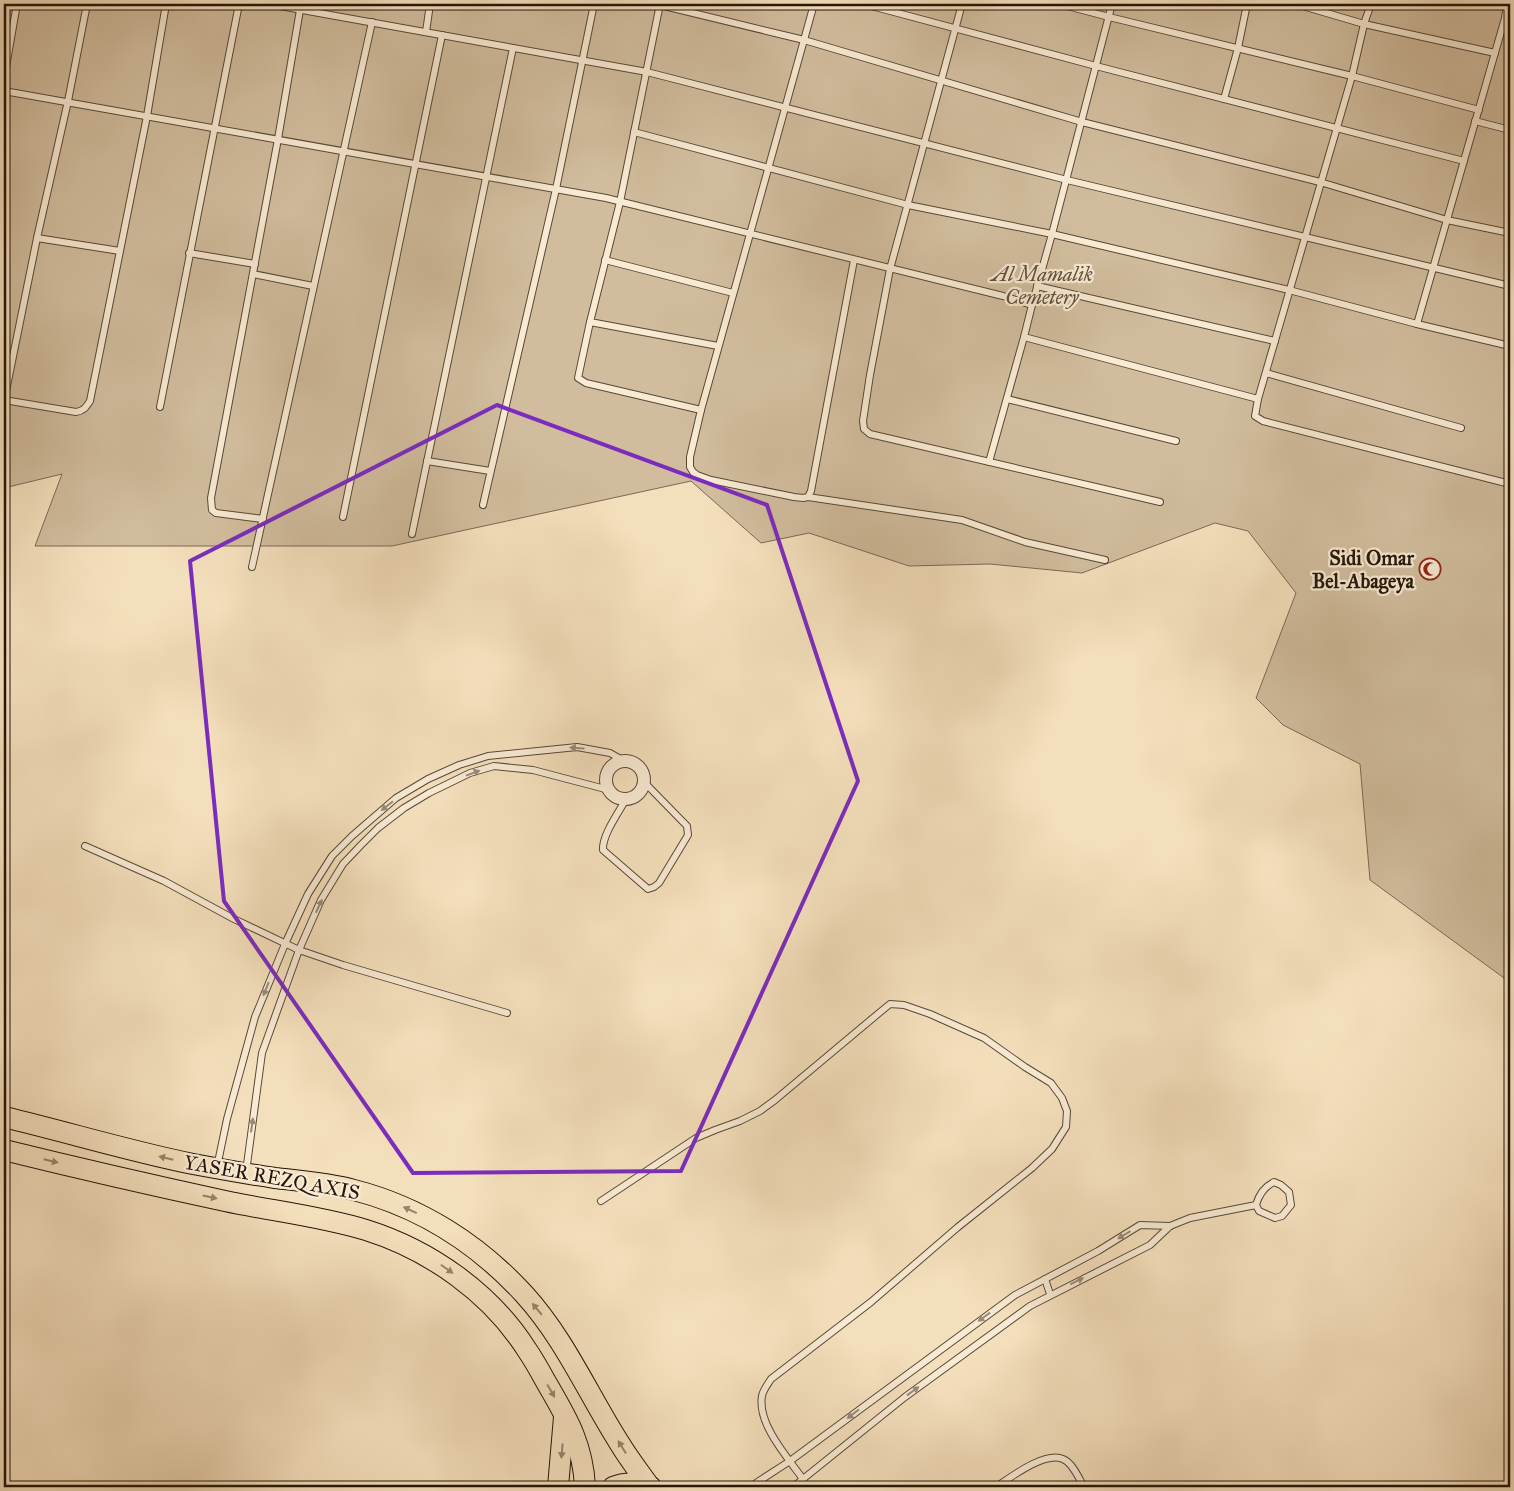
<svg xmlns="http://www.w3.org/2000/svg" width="1514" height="1491" font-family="'IM FELL Great Primer',serif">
	<rect width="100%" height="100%" fill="#f4dfbc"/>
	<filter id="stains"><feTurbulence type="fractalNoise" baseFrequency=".004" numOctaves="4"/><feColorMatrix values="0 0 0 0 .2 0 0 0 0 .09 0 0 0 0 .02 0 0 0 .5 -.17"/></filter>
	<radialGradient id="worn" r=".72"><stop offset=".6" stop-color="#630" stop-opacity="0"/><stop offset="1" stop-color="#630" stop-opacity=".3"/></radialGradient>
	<path fill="#d1bd9e" stroke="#7a6954" d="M 4,4 L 1510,4 L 1510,986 L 1504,978 L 1370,880 L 1360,764 L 1283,725 L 1256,698 L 1296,593 L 1248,531 L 1215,523 L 1082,573 L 990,564 L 909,566 L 809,533 L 761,543 L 691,481 L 392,546 L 35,546 L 62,474 L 4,488 Z"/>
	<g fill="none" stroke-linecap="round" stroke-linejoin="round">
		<g stroke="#584836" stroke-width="8">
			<g id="lane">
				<path d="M 269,4 L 647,72 L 1067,180 L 1510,286"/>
				<path d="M 660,4 L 620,202 L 590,322 L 718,346"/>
				<path d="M 814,4 L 701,410 L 690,457 L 690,467 L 693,472 L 697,475 L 711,480 L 794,497 L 803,498 L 808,497 L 811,491 L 854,260"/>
				<path d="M 864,4 L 1096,66 L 1464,161"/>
				<path d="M 962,4 L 890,269 L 870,375 L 863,421 L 864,429 L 870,434 L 1160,502"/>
				<path d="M 1060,4 L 1109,17 L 1352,76 L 1479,110"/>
				<path d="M 1296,4 L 1364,24 L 1352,76 L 1258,399 L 1255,416 L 1263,421 L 1510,484"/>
				<path d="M 1371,4 L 1364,24 L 1495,53"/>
				<path d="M 660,5 L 804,40 L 1082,122 L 1320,182 L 1447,220 L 1510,233"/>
				<path d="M 426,32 L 430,4"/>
				<path d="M 4,78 L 17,4"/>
				<path d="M 4,91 L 606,198 L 1003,296 L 1032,305 L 1052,234 L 1112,4"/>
				<path d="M 1224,99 L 1238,48 L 1247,4"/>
				<path d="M 1475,121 L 1510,130"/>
				<path d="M 634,132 L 908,205 L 1052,234 L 1289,290 L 1417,324 L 1505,18 L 1507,4"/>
				<path d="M 37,238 L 120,251"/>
				<path d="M 189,253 L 255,264"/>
				<path d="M 605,260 L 733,293"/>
				<path d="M 253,274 L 313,286"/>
				<path d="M 1037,286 L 1275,341"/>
				<path d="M 1032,305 L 1024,337 L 1258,399"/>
				<path d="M 590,322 L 578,378 L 586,383 L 701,410"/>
				<path d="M 1417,324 L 1510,346"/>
				<path d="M 1266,373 L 1461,428"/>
				<path d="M 1007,399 L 1176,441"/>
				<path d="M 4,400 L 76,412 C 84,411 86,407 90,401 L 147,116 L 166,4"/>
				<path d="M 4,401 L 37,238 L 68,101 L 87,4"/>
				<path d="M 160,407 L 239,4"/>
				<path d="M 427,461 L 490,471"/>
				<path d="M 989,462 L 1024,337"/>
				<path d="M 808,497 L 962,520 L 1025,542 L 1105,560"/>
				<path d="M 483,505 L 556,189 L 594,4"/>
				<path d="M 343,517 L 442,35"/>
				<path d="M 263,519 L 216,513 L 212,510 L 211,498 L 278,139 L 301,4"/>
				<path d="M 412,534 L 513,48"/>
				<path d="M 252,567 L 372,22"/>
				<path d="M 626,799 C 619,812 602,835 603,850 L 648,889 L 654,887 L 659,883 L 688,835 L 687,826 L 644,782"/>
				<path d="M 85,846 L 164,881 L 234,919 L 299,950 L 343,965 L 507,1013"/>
				<path d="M 217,1167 L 227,1119 L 255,1017 L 285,944 L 308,894 L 332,856 L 352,836 L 396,798 L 428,779 L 459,765 L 488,756 L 577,747 L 610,753 L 624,761"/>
				<path d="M 246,1172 L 262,1053 L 299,950 L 321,900 L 343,864 L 361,845 L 378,828 L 404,808 L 429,793 L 470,773 L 494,766 L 533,770 L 609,790"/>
				<path d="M 1274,1182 L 1281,1185 L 1289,1192 L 1291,1205 L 1282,1216 L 1275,1218 L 1259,1211 L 1256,1205 C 1259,1194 1264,1187 1274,1182 Z"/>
				<path d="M 601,1201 L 696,1138 L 715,1130 L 740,1121 L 760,1111 L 775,1100 L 879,1013 L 890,1004 L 904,1005 L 930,1014 L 984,1038 L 1025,1067 L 1051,1083 L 1062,1098 L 1067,1111 L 1066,1127 L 1052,1149 L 1032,1168 L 958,1227 L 871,1302 L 771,1379 C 768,1384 763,1390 762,1396 C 757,1424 788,1458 803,1479"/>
				<path d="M 1045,1279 L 1050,1294"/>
				<path d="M 752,1487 L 756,1483 L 790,1461 L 1015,1295 L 1098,1251 L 1140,1225 L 1170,1226"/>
				<path d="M 793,1487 L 905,1397 L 1030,1306 L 1150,1245 L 1170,1226 L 1190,1218 L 1256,1205"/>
				<path d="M 996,1487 C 1011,1477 1045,1451 1063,1459 C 1073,1463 1079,1479 1084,1487"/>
			</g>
		</g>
		<g stroke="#584836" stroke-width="14">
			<circle id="street" cx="625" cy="780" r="19"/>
		</g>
		<g stroke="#241509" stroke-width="22">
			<g id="primary">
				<path d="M 4,1117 C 67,1132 129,1151 193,1164 C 220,1169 248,1174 275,1178 C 301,1181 328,1183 354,1190 C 420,1207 478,1244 524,1294 C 565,1339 588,1394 620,1444 C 629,1459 640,1473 650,1487"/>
				<path d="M 4,1150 C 77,1168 151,1185 225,1201 C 272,1211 320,1216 366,1230 C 430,1250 491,1293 527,1350 C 534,1360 540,1371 546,1382 C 567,1418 583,1444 585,1487"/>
				<path d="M 558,1487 L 564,1417"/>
				<path d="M 613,1487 C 625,1482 639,1483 651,1487"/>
			</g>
		</g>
		<use href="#lane" stroke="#f8ead3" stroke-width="6"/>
		<use href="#street" stroke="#f8ead3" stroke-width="12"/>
		<use href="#primary" stroke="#f4dfbc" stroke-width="20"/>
	</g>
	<defs><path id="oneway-solid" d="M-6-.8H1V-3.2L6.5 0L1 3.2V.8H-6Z" transform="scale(1.25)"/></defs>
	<g fill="#998a78">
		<use href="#oneway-solid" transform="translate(577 748) rotate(-177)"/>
		<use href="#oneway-solid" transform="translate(473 773) rotate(-20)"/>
		<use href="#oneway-solid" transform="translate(387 806) rotate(142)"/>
		<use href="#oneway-solid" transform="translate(319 906) rotate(-65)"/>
		<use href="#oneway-solid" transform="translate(266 989) rotate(112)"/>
		<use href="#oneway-solid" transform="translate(252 1125) rotate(-82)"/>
		<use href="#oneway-solid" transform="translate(1124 1235) rotate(149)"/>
		<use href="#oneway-solid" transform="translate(1077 1281) rotate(-26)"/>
		<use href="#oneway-solid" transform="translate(984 1317) rotate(144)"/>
		<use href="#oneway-solid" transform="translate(913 1391) rotate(-36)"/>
		<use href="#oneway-solid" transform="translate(853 1414) rotate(143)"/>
	</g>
	<g fill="#96846b">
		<use href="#oneway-solid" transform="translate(166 1158) rotate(-167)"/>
		<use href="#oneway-solid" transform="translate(51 1161) rotate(13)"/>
		<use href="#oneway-solid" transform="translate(210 1197) rotate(12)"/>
		<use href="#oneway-solid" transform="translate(410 1210) rotate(-155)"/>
		<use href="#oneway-solid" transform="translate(447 1269) rotate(35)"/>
		<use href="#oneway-solid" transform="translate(537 1309) rotate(-130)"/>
		<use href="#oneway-solid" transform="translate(551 1391) rotate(60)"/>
		<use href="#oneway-solid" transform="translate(622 1447) rotate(-122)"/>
		<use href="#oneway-solid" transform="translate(562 1451) rotate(95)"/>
	</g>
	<path fill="none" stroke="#7b2cbf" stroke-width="4" stroke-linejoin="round" d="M 497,405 L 767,505 L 858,781 L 681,1171 L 413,1173 L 224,901 L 190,561 Z"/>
	<defs>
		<g id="mosque-ring" transform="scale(1.125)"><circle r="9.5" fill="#f8ead3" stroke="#8f2418" stroke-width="1.5"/><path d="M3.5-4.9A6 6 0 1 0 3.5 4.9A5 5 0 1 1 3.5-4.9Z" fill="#8f2418"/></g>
	</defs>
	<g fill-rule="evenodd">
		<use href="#mosque-ring" x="1430" y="569"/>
	</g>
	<g text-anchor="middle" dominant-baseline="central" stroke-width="4.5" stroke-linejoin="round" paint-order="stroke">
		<g font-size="20" font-style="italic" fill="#61503d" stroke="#f8ead3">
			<text x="1042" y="274">Al Mamalik<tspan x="1042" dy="23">Cemetery</tspan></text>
		</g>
		<g font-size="20" font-weight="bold" fill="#241509" stroke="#f8ead3" text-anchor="end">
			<text x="1414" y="558">Sidi Omar<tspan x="1414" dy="23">Bel-Abageya</tspan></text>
		</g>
		<g font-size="20" fill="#241509" stroke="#f8ead3">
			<text transform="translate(272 1177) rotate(10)">YASER REZQ AXIS</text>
		</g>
	</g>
	<rect width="1514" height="1491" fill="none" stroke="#f4dfbc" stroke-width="20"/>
	<rect x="5" y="5" width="1504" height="1481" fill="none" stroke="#241509" stroke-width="2.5"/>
	<rect x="10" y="10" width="1494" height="1471" fill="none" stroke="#241509"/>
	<rect width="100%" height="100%" filter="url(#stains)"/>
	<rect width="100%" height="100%" fill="url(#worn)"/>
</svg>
